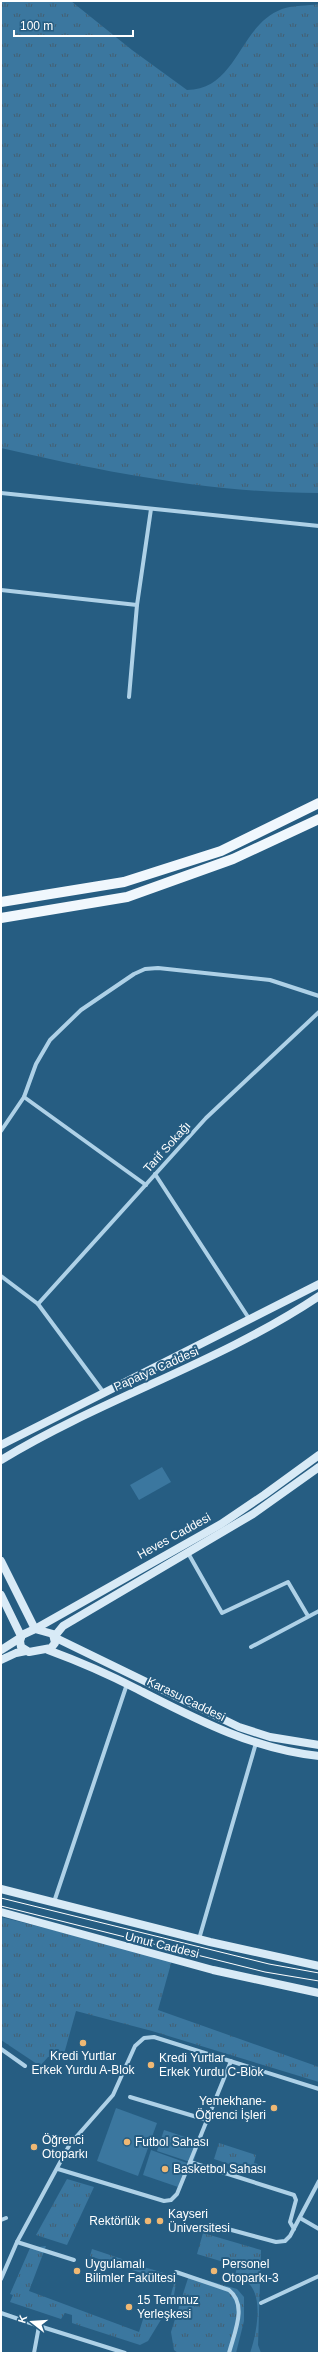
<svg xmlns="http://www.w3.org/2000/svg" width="320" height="2354" font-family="Helvetica,sans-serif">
	<defs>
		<pattern id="grass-tufts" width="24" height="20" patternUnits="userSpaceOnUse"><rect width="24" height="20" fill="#3b779f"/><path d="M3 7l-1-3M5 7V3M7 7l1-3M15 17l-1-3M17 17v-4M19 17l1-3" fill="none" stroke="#445f71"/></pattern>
	</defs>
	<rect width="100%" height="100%" fill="#265d82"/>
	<g fill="url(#grass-tufts)">
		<path d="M 1,1 L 71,1 L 132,50 L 187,90 C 238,89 238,26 282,9 C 293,5 308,6 319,4 L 319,493 C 213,493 104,472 1,448 Z"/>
		<path d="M 1,1917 L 172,1960 L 158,2010 L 319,2067 L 319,2082 L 152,2031 L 76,2011 L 64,2054 L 48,2057 L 40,2066 L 1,2040 Z"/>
		<path d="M 219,2143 L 256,2155 L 254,2163 L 258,2164 L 256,2173 L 214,2159 Z"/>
		<path d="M 67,2179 L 94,2187 L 67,2245 L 36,2235 Z"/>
		<path d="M 203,2233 L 261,2250 L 258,2345 L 261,2353 L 250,2353 C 256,2336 263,2302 251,2286 C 247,2281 241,2279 235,2277 L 237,2266 L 197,2254 Z"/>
		<path d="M 46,2246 L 29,2291 L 139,2332 L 145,2313 L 162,2318 L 148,2341 L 140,2345 L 72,2323 L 72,2315 L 65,2313 L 61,2319 L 10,2302 L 13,2295 L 10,2294 L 30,2248 Z"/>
		<path d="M 92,2249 L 131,2262 L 129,2269 L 90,2256 Z"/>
		<path d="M 134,2264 L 177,2277 L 174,2295 L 171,2295 L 174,2283 L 132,2270 Z"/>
		<path d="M 189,2275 L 237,2289 L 244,2297 L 244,2321 L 236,2353 L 178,2353 L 174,2350 L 171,2332 Z"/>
	</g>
	<g fill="#3b779f">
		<path d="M 162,1467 L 171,1482 L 139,1500 L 130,1485 Z"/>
		<path d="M 116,2108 L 157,2123 L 138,2176 L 97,2161 Z"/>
		<path d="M 164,2130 L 200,2142 L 193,2163 L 157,2151 Z"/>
		<path d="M 151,2150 L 187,2163 L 178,2187 L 143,2175 Z"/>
	</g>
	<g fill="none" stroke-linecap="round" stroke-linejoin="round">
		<g stroke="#aed1e7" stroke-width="4">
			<path d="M 1,493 L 319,526"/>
			<path d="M 1,590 L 137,605"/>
			<path d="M 129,697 L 137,605 L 151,509"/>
			<path d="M 24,1097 L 146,1185"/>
			<path d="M 1,1131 L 24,1097 L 36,1064 L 50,1040 L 81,1010 L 134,974 L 145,969 L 158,968 L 270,980 L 319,996"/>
			<path d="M 155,1174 L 250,1320"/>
			<path d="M 1,1276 L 38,1304 L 104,1393"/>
			<path d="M 38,1304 L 206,1118 L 319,1012"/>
			<path d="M 188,1553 L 222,1613 L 288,1582 L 308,1616"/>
			<path d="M 251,1647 L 319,1611"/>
			<path d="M 54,1902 L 127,1684"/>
			<path d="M 199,1939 L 256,1743"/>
			<path d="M 1,2049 L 25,2066"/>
			<path d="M 130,2097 L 207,2120"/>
			<path d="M 190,2162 L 294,2195 L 296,2200 L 290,2222 L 294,2229"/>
			<path d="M 58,2169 L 164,2201 L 171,2200 L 177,2194 L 231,2061"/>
			<path d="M 300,2218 L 319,2229"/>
			<path d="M 1,2220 L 6,2218"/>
			<path d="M 213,2225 L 276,2242 L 285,2241 L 290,2236 L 319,2181"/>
			<path d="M 17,2242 L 74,2260"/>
			<path d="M 176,2272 L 229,2290 C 248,2305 234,2333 229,2353"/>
			<path d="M 1,2279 L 17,2242 L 70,2144 L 113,2095 L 135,2046 L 144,2038 L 154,2037 L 319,2089"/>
			<path d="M 261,2303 L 319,2276"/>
			<path d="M 1,2313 L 39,2326"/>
			<path d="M 34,2353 L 39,2326 L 125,2353"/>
		</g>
		<g stroke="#d8eaf6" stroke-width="8">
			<path d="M 1,1445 L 319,1284"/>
			<path d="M 1,1460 C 103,1398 219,1363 319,1296"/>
			<path d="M 319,1467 L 253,1514 L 63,1626 L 54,1637 L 239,1727 L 270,1737 L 319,1745"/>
			<path d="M 1,1561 L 35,1629 L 221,1524 L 264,1495 L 319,1455"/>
			<path d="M 1,1595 L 21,1636"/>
			<path d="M 35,1629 L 53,1634 L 55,1643 L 51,1648 L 29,1652 L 21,1647 L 20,1641 L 22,1635 Z"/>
			<path d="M 1,1650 L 20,1638"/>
			<path d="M 48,1650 C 78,1661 108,1674 137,1689 C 196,1719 252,1749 319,1756"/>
			<path d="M 1,1660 L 16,1653 L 26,1651"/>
			<path d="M 1,1889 L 210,1942 L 319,1966"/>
			<path d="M 1,1912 L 213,1970 L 319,1993"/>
		</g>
		<g stroke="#f0f7fd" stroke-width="10">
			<path d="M 1,902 L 124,882 L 221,851 L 319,803"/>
			<path d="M 1,918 L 127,897 L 233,859 L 319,819"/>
		</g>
		<g stroke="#fff" stroke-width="1">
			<path d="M 1,1898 L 269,1964 L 319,1973"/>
			<path d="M 1,1906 L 265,1972 L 319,1981"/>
		</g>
	</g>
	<g fill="#efb874" stroke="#265d82" stroke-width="1.5">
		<circle cx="83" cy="2043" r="4"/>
		<circle cx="151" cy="2065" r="4"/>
		<circle cx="274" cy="2108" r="4"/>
		<circle cx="127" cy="2142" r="4"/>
		<circle cx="34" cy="2147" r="4"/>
		<circle cx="165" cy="2169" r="4"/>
		<circle cx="148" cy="2221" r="4"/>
		<circle cx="160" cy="2221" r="4"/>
		<circle cx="77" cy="2271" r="4"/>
		<circle cx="214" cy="2271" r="4"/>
		<circle cx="129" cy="2307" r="4"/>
	</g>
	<g text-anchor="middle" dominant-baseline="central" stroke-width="4" stroke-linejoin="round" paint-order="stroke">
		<g font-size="12" fill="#fff" stroke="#265d82">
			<text transform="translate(167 1147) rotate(-48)">Tarif Sokağı</text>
			<text transform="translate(156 1369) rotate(-24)">Papatya Caddesi</text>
			<text transform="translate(174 1536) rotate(-29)">Heves Caddesi</text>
			<text transform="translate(186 1699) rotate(26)">Karasu Caddesi</text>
			<text transform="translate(162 1945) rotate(14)">Umut Caddesi</text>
		</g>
		<g font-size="12" fill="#fff" stroke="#265d82" text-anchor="start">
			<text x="83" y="2056" text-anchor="middle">Kredi Yurtlar<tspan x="83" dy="14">Erkek Yurdu A-Blok</tspan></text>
			<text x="159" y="2058">Kredi Yurtlar<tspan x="159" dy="14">Erkek Yurdu C-Blok</tspan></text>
			<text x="266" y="2101" text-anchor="end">Yemekhane-<tspan x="266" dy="14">Öğrenci İşleri</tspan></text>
			<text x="42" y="2140">Öğrenci<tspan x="42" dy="14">Otoparkı</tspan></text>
			<text x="135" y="2142">Futbol Sahası</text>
			<text x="173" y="2169">Basketbol Sahası</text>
			<text x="168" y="2214">Kayseri<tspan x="168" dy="14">Üniversitesi</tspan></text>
			<text x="140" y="2221" text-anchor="end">Rektörlük</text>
			<text x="85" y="2264">Uygulamalı<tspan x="85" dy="14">Bilimler Fakültesi</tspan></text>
			<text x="222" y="2264">Personel<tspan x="222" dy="14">Otoparkı-3</tspan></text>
			<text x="137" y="2300">15 Temmuz<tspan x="137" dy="14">Yerleşkesi</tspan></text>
		</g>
	</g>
	<rect width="320" height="2354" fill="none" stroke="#ffffff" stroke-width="4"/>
	<g transform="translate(32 2322) rotate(287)" stroke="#265d82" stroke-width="3" paint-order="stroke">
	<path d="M0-3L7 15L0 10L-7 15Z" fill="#ffffff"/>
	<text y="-6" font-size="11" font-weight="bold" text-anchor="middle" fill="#ffffff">K</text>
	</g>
	<path d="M14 30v6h119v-6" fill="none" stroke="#ffffff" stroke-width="2"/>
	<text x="20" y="30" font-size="12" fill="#ffffff" stroke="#265d82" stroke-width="3" paint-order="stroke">100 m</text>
</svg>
